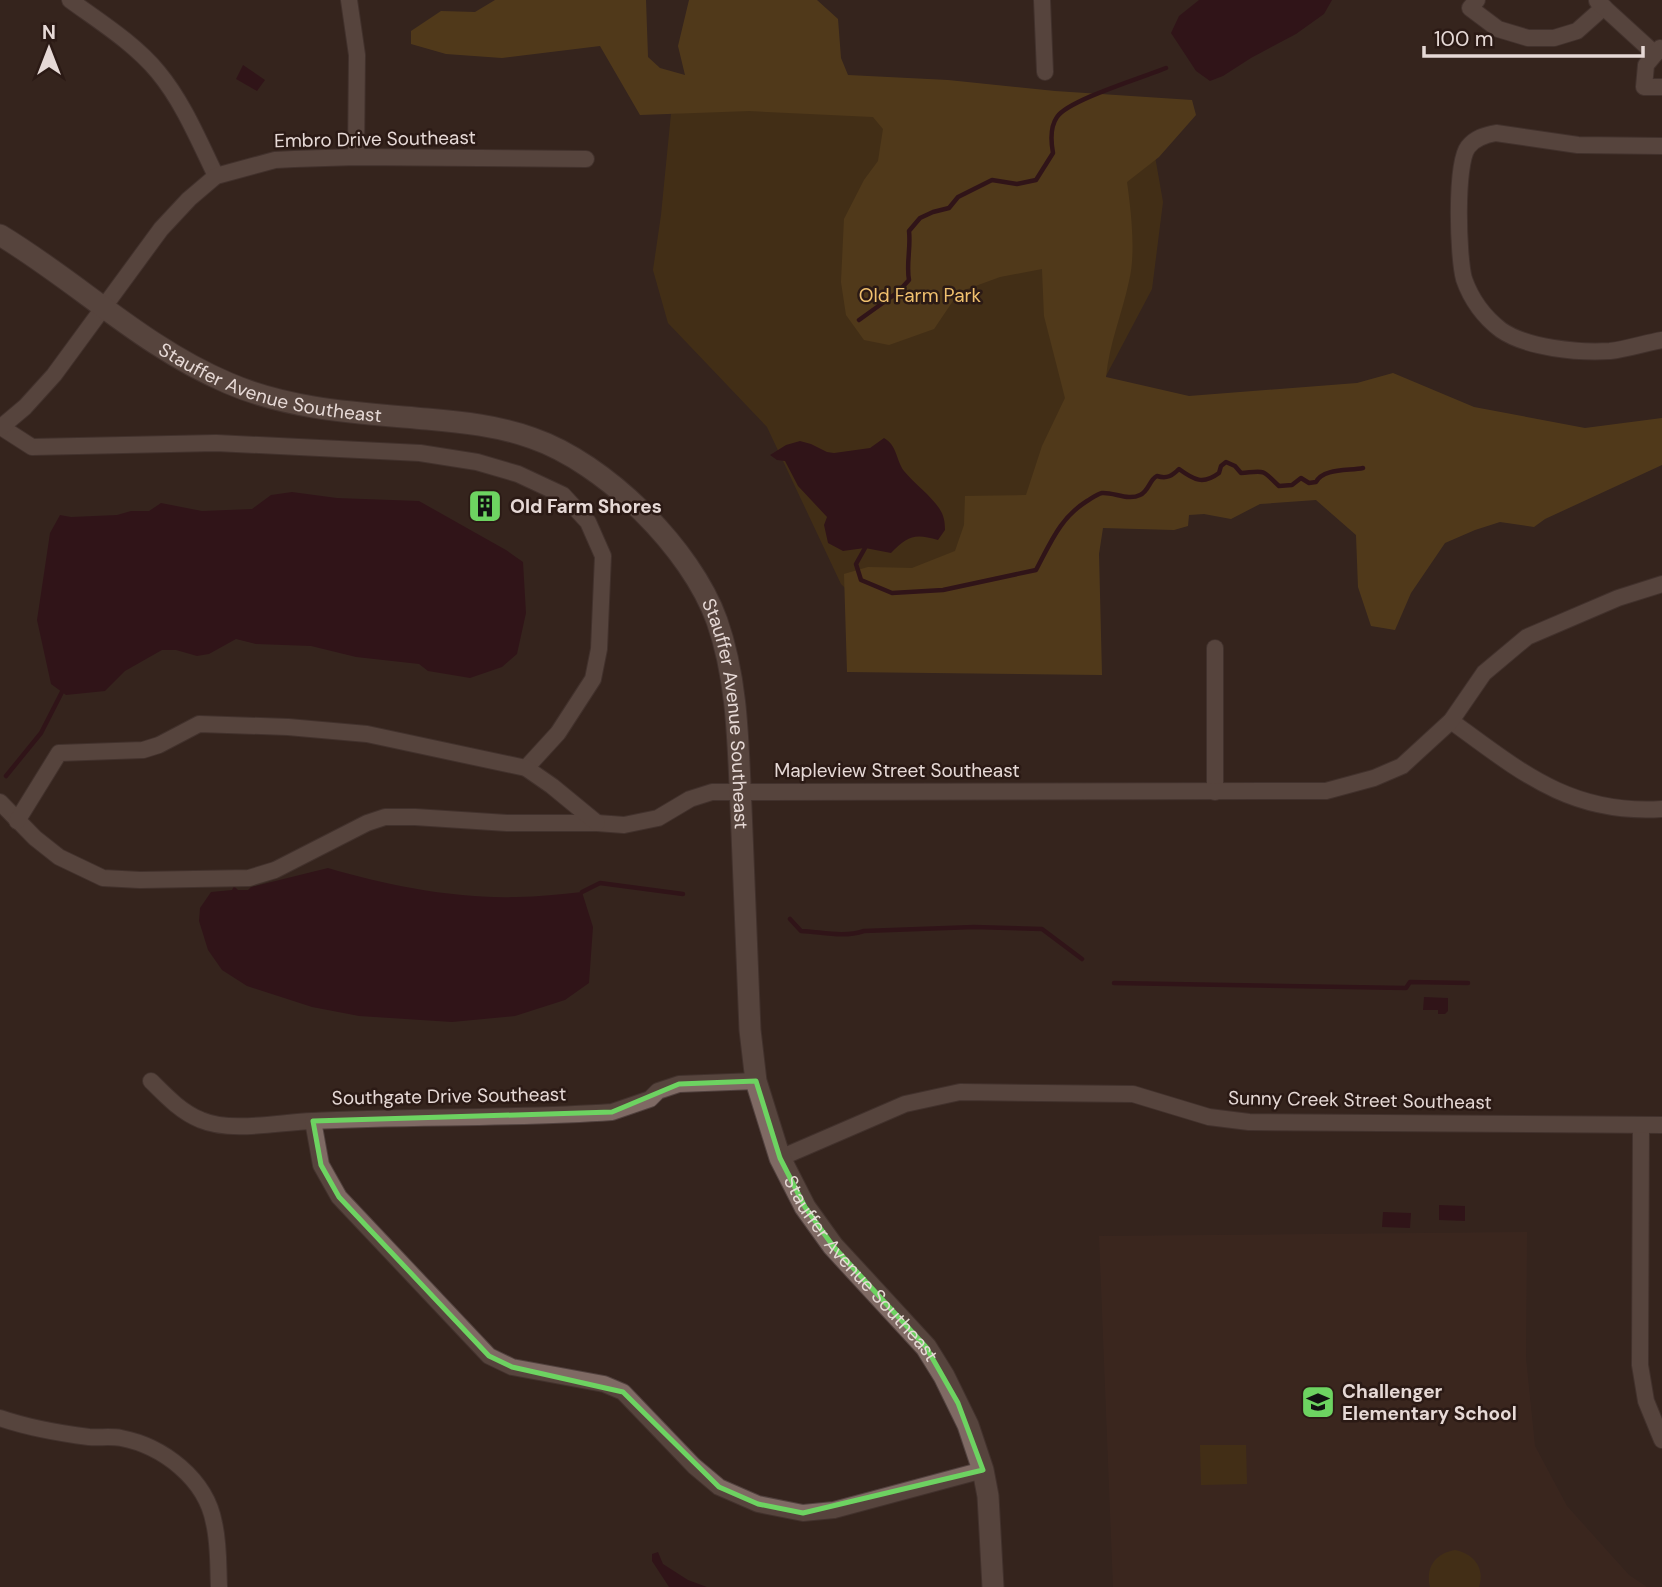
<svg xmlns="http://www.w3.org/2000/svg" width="1662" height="1587" font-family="'DM Sans',sans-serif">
	<rect width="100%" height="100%" fill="#35241e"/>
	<path fill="#412921" d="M 1527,1232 L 1526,1358 L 1535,1446 L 1567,1506 L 1629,1575 L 1647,1587 L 1113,1587 L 1099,1236 Z"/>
	<g fill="#533b0e">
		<path d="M 865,92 L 1146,105 L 1163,202 L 1152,289 L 1062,459 L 1031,626 L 886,628 L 841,584 L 767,427 L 668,323 L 653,270 L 661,215 L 671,114 Z"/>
		<path d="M 1200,1445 L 1246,1445 L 1247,1484 L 1201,1485 Z"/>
		<path d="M 1455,1550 C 1474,1554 1485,1568 1479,1587 L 1430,1587 C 1425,1567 1436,1553 1455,1550 Z"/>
	</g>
	<path fill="#725318" d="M 495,0 L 646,0 L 648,57 L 660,68 L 685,75 L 678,46 L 689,0 L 817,0 L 838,19 L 841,58 L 848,75 L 948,80 L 1055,91 L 1192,100 L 1196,115 L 1159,157 L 1127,182 C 1131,211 1136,253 1129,281 C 1122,314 1109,344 1106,377 L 1189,396 L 1357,383 L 1393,373 L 1474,407 L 1585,428 L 1662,418 L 1662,465 L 1545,519 L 1534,527 L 1500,522 L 1475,530 L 1445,543 L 1411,593 L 1395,630 L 1371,626 L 1358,587 L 1356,535 L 1316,500 L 1260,504 L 1231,519 L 1204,514 L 1189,515 L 1188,526 L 1174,530 L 1103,528 L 1099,554 L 1102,675 L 847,672 L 844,574 L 868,567 L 912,568 L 955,551 L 964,525 L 965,496 L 1026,495 L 1042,446 L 1065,398 L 1044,316 L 1042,269 L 1000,277 L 959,292 L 934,329 L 889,345 L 864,340 L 846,315 L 841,282 L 844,219 L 864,180 L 878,161 L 883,129 L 873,117 L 749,111 L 640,115 L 600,46 L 502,58 L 446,54 L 411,44 L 411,31 L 441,11 L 475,12 Z"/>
	<g fill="#2c0013">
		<path d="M 1199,0 L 1332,0 L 1324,14 L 1296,34 L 1251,58 L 1223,76 L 1210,81 L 1196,71 L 1171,33 L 1179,16 Z"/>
		<path d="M 243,65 L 265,80 L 257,91 L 236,79 Z"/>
		<path d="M 884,438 C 897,445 896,460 904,471 C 913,482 932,497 939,508 C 944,515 945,522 945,530 L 938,540 C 914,533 908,536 891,553 L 865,548 L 843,551 L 828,543 L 824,525 L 827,517 L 798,486 L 785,461 L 777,460 L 770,455 L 786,445 L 800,441 L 811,444 L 827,452 L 834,453 L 870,448 Z"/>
		<path d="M 292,492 L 337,498 L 419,501 L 506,550 L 523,562 L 526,613 L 517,654 L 502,667 L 470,678 L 428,671 L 419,664 L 356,657 L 311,646 L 256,644 L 236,639 L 209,654 L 197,656 L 176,650 L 162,650 L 125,671 L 105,691 L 66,695 L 51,684 L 37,620 L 50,533 L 60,515 L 71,517 L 117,515 L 131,511 L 149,511 L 161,503 L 202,511 L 252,509 L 271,495 Z"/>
		<path d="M 328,868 C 385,885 456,899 516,897 C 538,897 560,894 582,892 L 593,927 L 589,983 L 565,1000 L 515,1016 L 452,1022 L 359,1016 L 312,1007 L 247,986 L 222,970 L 208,950 L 199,921 L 200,908 L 211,892 L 232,890 L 234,886 L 238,890 L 248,890 L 251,887 Z"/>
		<path d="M 1424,997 L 1448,998 L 1448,1011 L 1445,1014 L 1438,1014 L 1438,1010 L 1423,1010 Z"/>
		<path d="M 1439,1205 L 1465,1206 L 1465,1221 L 1439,1220 Z"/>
		<path d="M 1383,1212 L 1411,1213 L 1410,1228 L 1382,1227 Z"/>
		<path d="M 658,1552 L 663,1564 L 688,1580 L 707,1587 L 669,1587 L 652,1561 L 652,1554 Z"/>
	</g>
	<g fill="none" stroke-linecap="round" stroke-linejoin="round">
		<g stroke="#2c0013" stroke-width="4.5">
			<path d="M 859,320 L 898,292 L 909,280 C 906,264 911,248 909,231 L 920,218 L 933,212 L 949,208 L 958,197 L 992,180 L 1017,184 L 1036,180 L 1053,153 C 1051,142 1050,127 1057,117 C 1068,100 1144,77 1166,68"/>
			<path d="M 865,548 L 856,564 L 861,580 L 892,593 L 943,590 L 1036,570 C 1051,542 1060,518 1087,501 C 1092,498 1097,494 1102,493 C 1114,492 1128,501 1140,495 C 1149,491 1149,480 1157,476 C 1167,479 1172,476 1179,469 C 1194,480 1203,485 1219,473 L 1221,466 L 1226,462 L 1235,466 L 1241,473 C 1267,471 1261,469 1279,486 L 1292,485 L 1301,478 L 1309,483 L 1316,482 C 1323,468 1349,471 1363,468"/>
			<path d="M 6,776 L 41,733 L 62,692"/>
			<path d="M 582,892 L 600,883 L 683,894"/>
			<path d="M 790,919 L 801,931 C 822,932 843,938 864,931 L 974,927 L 1042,929 L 1082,959"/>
			<path d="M 1114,983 L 1406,988 L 1410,982 L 1468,983"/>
		</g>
		<g stroke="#51413e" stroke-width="18">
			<g id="street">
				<path d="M 70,0 C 100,22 134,43 158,72 C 183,102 199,141 216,176"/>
				<path d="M 349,0 L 357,55 L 356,157"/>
				<path d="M 1042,0 L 1045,72"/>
				<path d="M 1477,0 L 1470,8 L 1498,29 L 1528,38 L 1554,38 L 1577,31 L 1604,7"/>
				<path d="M 1597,1 L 1655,54"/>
				<path d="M 1660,48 L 1646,65 L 1644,87 L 1662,87"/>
				<path d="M 1662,146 L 1578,145 L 1496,133 C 1485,135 1475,138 1468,147 C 1455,164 1458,257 1464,279 C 1471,299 1484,317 1501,330 C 1527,348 1578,353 1610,351 C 1627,349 1645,343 1662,340"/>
				<path d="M 1,427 L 32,447 L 216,443 L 420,453 L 477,462 L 518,474 L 563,495 L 588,522 L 603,556 L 599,649 L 593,679 L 558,733 L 526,768"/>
				<path d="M 0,428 L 25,407 L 54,375 L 161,229 L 189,199 L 216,176 L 275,160 L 294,159 L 356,157 L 586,159"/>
				<path d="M 1215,648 L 1215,792"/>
				<path d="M 1451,721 C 1521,772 1571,815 1662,809"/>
				<path d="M 0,802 L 35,838 L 59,857 L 103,878 L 140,880 L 249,878 L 275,870 L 367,823 L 385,817 L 415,817 L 507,823 L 597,823 L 624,825 L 658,818 L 690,799 L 712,792 L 1326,791 L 1374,778 L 1402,766 L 1451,721 L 1484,673 L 1527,637 L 1618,598 L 1662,584"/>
				<path d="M 17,821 L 59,753 L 143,750 L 159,745 L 199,724 L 288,727 L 367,734 L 526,768 L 552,786 L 597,823"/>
				<path d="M 151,1081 C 166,1096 181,1112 201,1120 C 231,1133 280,1122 312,1121 C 412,1116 512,1119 612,1112 L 650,1099 L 658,1091 L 679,1084 L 756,1081"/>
				<path d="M 313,1121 L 321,1165 L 339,1197 L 489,1356 L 512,1367 L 604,1384 L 623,1392 L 694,1466 L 719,1487 L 758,1504 L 803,1513 L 834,1510 L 983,1470"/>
				<path d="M 1641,1125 L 1640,1365 L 1646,1401 L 1662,1440"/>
				<path d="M 780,1158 L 905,1104 L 960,1092 L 1133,1094 L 1209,1117 L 1249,1122 L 1662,1125"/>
				<path d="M 0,1418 C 29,1428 58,1433 89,1437 C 99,1438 110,1436 121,1438 C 163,1446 206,1479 214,1523 C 219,1544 218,1566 219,1587"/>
			</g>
		</g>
		<g stroke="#51413e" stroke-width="23">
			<g id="secondary">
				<path id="s1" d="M 0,235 C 78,282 143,347 228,383 C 290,410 360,413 427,419 C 462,422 499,426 532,438 C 605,463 691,548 717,621 C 738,681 738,745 741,808 C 744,882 747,956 750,1030 L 756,1081 L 780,1158 L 805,1207 L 833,1246 L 926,1347 L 944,1376 L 968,1425 L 983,1470 L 988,1496 L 993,1587"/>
			</g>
		</g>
		<use href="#street" stroke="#7f6a64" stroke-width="16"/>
		<use href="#secondary" stroke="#7f6a64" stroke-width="21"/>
	</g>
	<path d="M0 0H1662V1587H0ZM 756,1081 L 780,1158 L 805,1207 L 833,1246 L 926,1347 L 958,1403 L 983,1470 L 803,1513 L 758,1504 L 719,1487 L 623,1392 L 512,1367 L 489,1356 L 339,1197 L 321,1165 L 313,1121 L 612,1112 L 679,1084 Z" fill="#35241e" fill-opacity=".55" fill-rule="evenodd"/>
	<path fill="none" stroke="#6dd361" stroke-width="5" stroke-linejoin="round" d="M 756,1081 L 780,1158 L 805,1207 L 833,1246 L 926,1347 L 958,1403 L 983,1470 L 803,1513 L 758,1504 L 719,1487 L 623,1392 L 512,1367 L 489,1356 L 339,1197 L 321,1165 L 313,1121 L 612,1112 L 679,1084 Z"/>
	<defs>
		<g id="building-square" transform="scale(1.75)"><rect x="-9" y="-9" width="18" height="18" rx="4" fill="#6dd361" stroke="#2b1a15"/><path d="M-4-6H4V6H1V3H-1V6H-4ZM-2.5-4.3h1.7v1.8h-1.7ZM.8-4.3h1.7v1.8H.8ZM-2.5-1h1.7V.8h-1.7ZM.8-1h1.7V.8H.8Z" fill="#111"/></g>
		<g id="school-square" transform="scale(1.75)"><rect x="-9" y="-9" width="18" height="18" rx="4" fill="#6dd361" stroke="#2b1a15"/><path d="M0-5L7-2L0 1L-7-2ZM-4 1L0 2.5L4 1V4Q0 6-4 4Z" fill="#111"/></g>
	</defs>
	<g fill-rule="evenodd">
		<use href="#building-square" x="485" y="506"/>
		<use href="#school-square" x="1318" y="1402"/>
	</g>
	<g text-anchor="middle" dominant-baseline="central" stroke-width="5" stroke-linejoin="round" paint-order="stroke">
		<g font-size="19" fill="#e6d9d6" stroke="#2b1a15">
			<text transform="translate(375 139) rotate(-1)">Embro Drive Southeast</text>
			<text stroke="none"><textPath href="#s1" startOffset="313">Stauffer Avenue Southeast</textPath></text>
			<text stroke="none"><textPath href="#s1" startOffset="943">Stauffer Avenue Southeast</textPath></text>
			<text x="897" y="770">Mapleview Street Southeast</text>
			<text transform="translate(449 1096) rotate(-1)">Southgate Drive Southeast</text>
			<text transform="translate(1360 1100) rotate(1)">Sunny Creek Street Southeast</text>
			<text stroke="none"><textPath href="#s1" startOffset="1531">Stauffer Avenue Southeast</textPath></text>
		</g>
		<g font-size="19" fill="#f0c06e" stroke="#2b1a15">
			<text x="920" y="295">Old Farm Park</text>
		</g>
		<g font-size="19" font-weight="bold" fill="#e6d9d6" stroke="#2b1a15" text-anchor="start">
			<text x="510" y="506">Old Farm Shores</text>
			<text x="1342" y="1391">Challenger<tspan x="1342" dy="22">Elementary School</tspan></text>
		</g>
	</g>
	<g transform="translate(49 49)" stroke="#2b1a15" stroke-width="5" paint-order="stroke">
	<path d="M0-5L12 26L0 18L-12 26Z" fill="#e6d9d6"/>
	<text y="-10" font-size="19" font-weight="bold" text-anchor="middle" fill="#e6d9d6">N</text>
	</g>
	<path d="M1424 46v10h219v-10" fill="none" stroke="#e6d9d6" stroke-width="3.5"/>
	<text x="1434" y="46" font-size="21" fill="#e6d9d6" stroke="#2b1a15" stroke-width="5" paint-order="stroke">100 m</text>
</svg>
